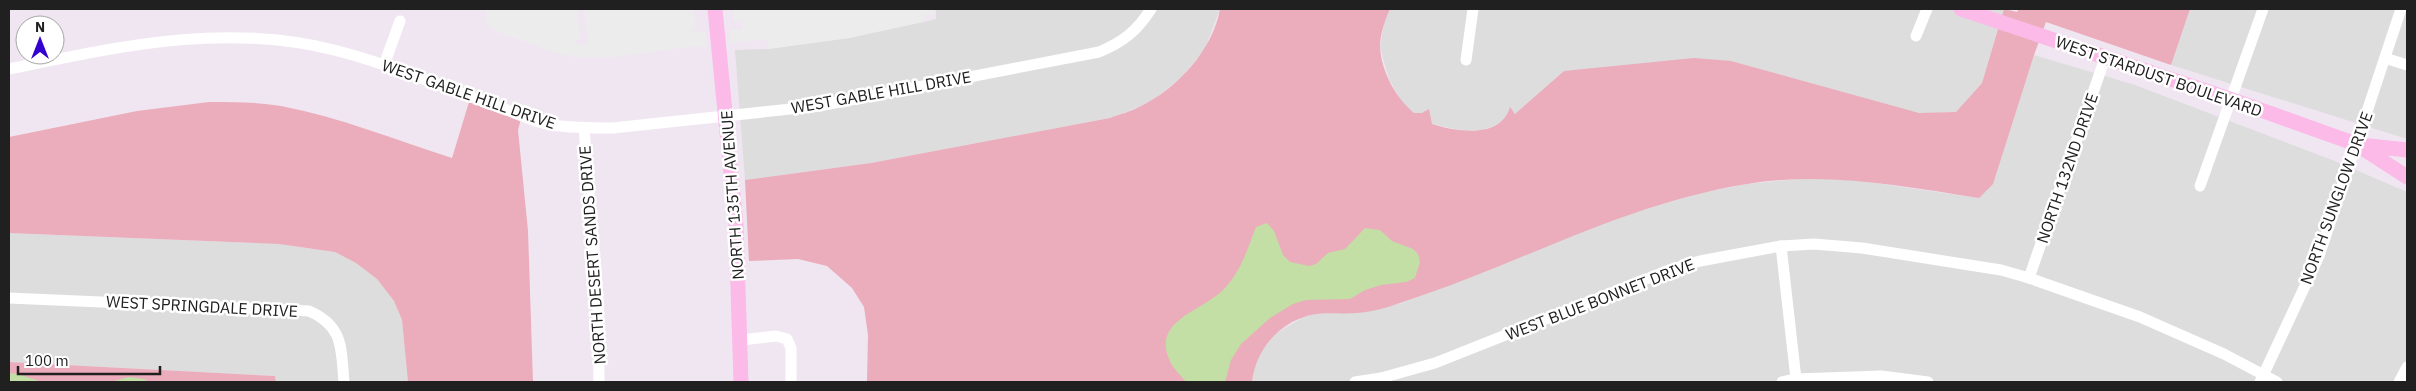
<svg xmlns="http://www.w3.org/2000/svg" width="2416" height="391" font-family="'IBM Plex Sans',sans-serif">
	<rect width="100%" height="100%" fill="#f0e6f1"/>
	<g fill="#ddddde">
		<path d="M 936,9 L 1220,9 L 1205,49 L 1182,77 L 1156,98 L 1139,107 L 1110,118 L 871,163 L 745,180 L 735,50 L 768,49 L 849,38 L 923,22 L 936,19 Z"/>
		<path d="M 1390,9 L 2004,9 L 1982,83 L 1956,112 L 1919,114 L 1731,61 L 1564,71 L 1515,114 L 1510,108 L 1507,117 L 1497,125 L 1482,130 L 1464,131 L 1432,124 L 1422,113 L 1414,113 L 1403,104 L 1389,79 L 1380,48 L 1384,23 Z"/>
		<path d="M 2190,9 L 2407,9 L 2407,139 L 2171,65 Z"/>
		<path d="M 2034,55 L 2135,85 L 2335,161 L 2407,192 L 2407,382 L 1252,382 L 1254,369 L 1262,349 L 1275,334 L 1305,316 L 1322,312 L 1359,313 L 1402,303 L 1616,218 L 1700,193 L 1747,184 L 1797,179 L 1848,179 L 1979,198 L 2010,128 Z"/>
		<path d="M 9,233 L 279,244 L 335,252 L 356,263 L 377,279 L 394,301 L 402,320 L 408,382 L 276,382 L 275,376 L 9,362 Z"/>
	</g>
	<g fill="#ebacbb">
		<path d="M 1220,9 L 1390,9 C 1385,20 1380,34 1380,47 C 1381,71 1396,98 1414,113 L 1422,113 L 1429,109 L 1432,124 C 1457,132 1501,139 1510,107 L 1515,114 L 1564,71 L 1694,58 L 1731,61 L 1919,113 L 1956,112 L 1982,83 L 2004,9 L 2017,12 L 2019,9 L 2190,9 L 2171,65 L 2046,22 L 2034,55 L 1993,184 L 1979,198 C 1902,186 1825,171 1747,184 C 1623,204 1520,264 1403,302 C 1389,307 1372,312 1357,313 C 1330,315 1318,309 1292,322 C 1269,335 1255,357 1252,382 L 867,382 L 868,335 L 864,307 L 852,288 L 827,266 L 798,259 L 749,261 L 745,180 L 871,163 L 1110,118 C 1120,114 1130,112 1139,107 C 1176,90 1213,50 1220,9 Z"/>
		<path d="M 209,102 C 233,102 257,102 281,106 C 340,117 395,140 452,158 L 469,102 L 521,119 L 518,130 L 528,231 L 533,382 L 408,382 L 402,320 L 394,301 L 377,279 L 356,263 L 335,252 L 279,244 L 9,233 L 9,137 L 137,111 Z"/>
		<path d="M 9,362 L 275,376 L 276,382 L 9,382 Z"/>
	</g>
	<g fill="#ececec">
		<path d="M 485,9 L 577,9 L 580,37 L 574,43 L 584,46 L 588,42 L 584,9 L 693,9 L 695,26 L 690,33 L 705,32 L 707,48 L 696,46 L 614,57 L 574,57 L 556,53 L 496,31 L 486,22 Z"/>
		<path d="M 733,9 L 934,9 L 934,15 L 924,15 L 923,22 L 849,38 L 768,49 L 769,39 L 730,43 L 730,30 L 743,29 L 742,20 L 734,21 Z"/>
	</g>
	<g fill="#c4dfa6">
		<path d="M 1267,223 L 1274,231 L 1283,255 L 1290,262 L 1309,266 L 1316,264 L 1328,253 L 1345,249 L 1365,228 L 1380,230 L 1392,241 L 1413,249 L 1418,254 L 1420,262 L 1415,278 L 1406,282 L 1381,285 L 1365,290 L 1350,299 L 1306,300 L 1293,304 L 1270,318 L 1241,344 L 1231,360 L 1225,382 L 1186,382 C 1181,375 1173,369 1170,361 C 1150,320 1204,311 1225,288 C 1242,269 1247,250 1256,227 Z"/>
		<path d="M 9,373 L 18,374 L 42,382 L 9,382 Z"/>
		<path d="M 129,377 L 144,379 L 148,382 L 111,382 Z"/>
	</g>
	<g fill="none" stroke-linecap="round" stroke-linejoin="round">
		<g stroke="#fff" stroke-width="11">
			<path d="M 1916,36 L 1927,9"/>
			<path d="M 2385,58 L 2407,65"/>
			<path d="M 1466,60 L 1473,9"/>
			<path d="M 384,65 L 400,21"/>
			<path d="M 9,69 C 117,47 224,22 334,50 C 390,64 444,88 499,107 C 516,113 534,122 552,125 C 572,128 592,128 613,128 L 819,106 L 1099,52 C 1123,42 1137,31 1151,9"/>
			<path d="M 584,128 L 598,299 L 599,382"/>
			<path d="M 2200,186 L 2263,9"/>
			<path d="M 1781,246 L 1796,379"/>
			<path d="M 2029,278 L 2105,58"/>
			<path d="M 9,298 L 309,311 C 344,326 341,349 344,382"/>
			<path d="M 741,340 L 776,336 L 787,339 L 791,348 L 791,382"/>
			<path d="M 1355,382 L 1381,378 L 1435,363 L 1669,270 L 1700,261 L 1781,246 L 1814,244 L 1862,248 L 2001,270 L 2029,278 L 2140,317 L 2224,354 L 2277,382"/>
			<path d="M 1782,382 L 1796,379 L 1881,376 L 1928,382"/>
			<path d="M 2260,382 L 2319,256 L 2401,9"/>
			<path d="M 2399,382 L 2407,367"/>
		</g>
		<g stroke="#fbbae8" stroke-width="15">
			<path d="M 715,9 L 736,225 L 741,382"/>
			<path d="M 1961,9 L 2230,99 L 2356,144 L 2407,177"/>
			<path d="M 2360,145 L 2407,150"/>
		</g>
	</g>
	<g text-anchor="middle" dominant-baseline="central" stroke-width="5" stroke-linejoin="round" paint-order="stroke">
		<g font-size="16" fill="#202020" stroke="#fff">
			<text transform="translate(2159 76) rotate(19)">WEST STARDUST BOULEVARD</text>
			<text transform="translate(881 92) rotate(-10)">WEST GABLE HILL DRIVE</text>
			<text transform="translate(469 94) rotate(19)">WEST GABLE HILL DRIVE</text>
			<text transform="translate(2067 168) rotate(-71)">NORTH 132ND DRIVE</text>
			<text transform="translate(732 195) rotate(-94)">NORTH 135TH AVENUE</text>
			<text transform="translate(2336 198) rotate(-70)">NORTH SUNGLOW DRIVE</text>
			<text transform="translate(592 255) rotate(-94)">NORTH DESERT SANDS DRIVE</text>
			<text transform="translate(1600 299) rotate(-21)">WEST BLUE BONNET DRIVE</text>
			<text transform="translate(202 306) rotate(3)">WEST SPRINGDALE DRIVE</text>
		</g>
	</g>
	<rect width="2416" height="391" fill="none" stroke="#202020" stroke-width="20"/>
	<g transform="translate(40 40)"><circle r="24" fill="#ffffff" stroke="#a6a6a6"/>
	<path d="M0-4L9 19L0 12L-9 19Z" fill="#3300d0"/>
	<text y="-8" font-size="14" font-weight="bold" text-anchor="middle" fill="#202020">N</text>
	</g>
	<path d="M18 366v8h142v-8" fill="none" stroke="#202020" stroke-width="2.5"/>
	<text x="25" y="366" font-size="15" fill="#202020" stroke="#ffffff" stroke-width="4" paint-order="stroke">100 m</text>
</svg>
